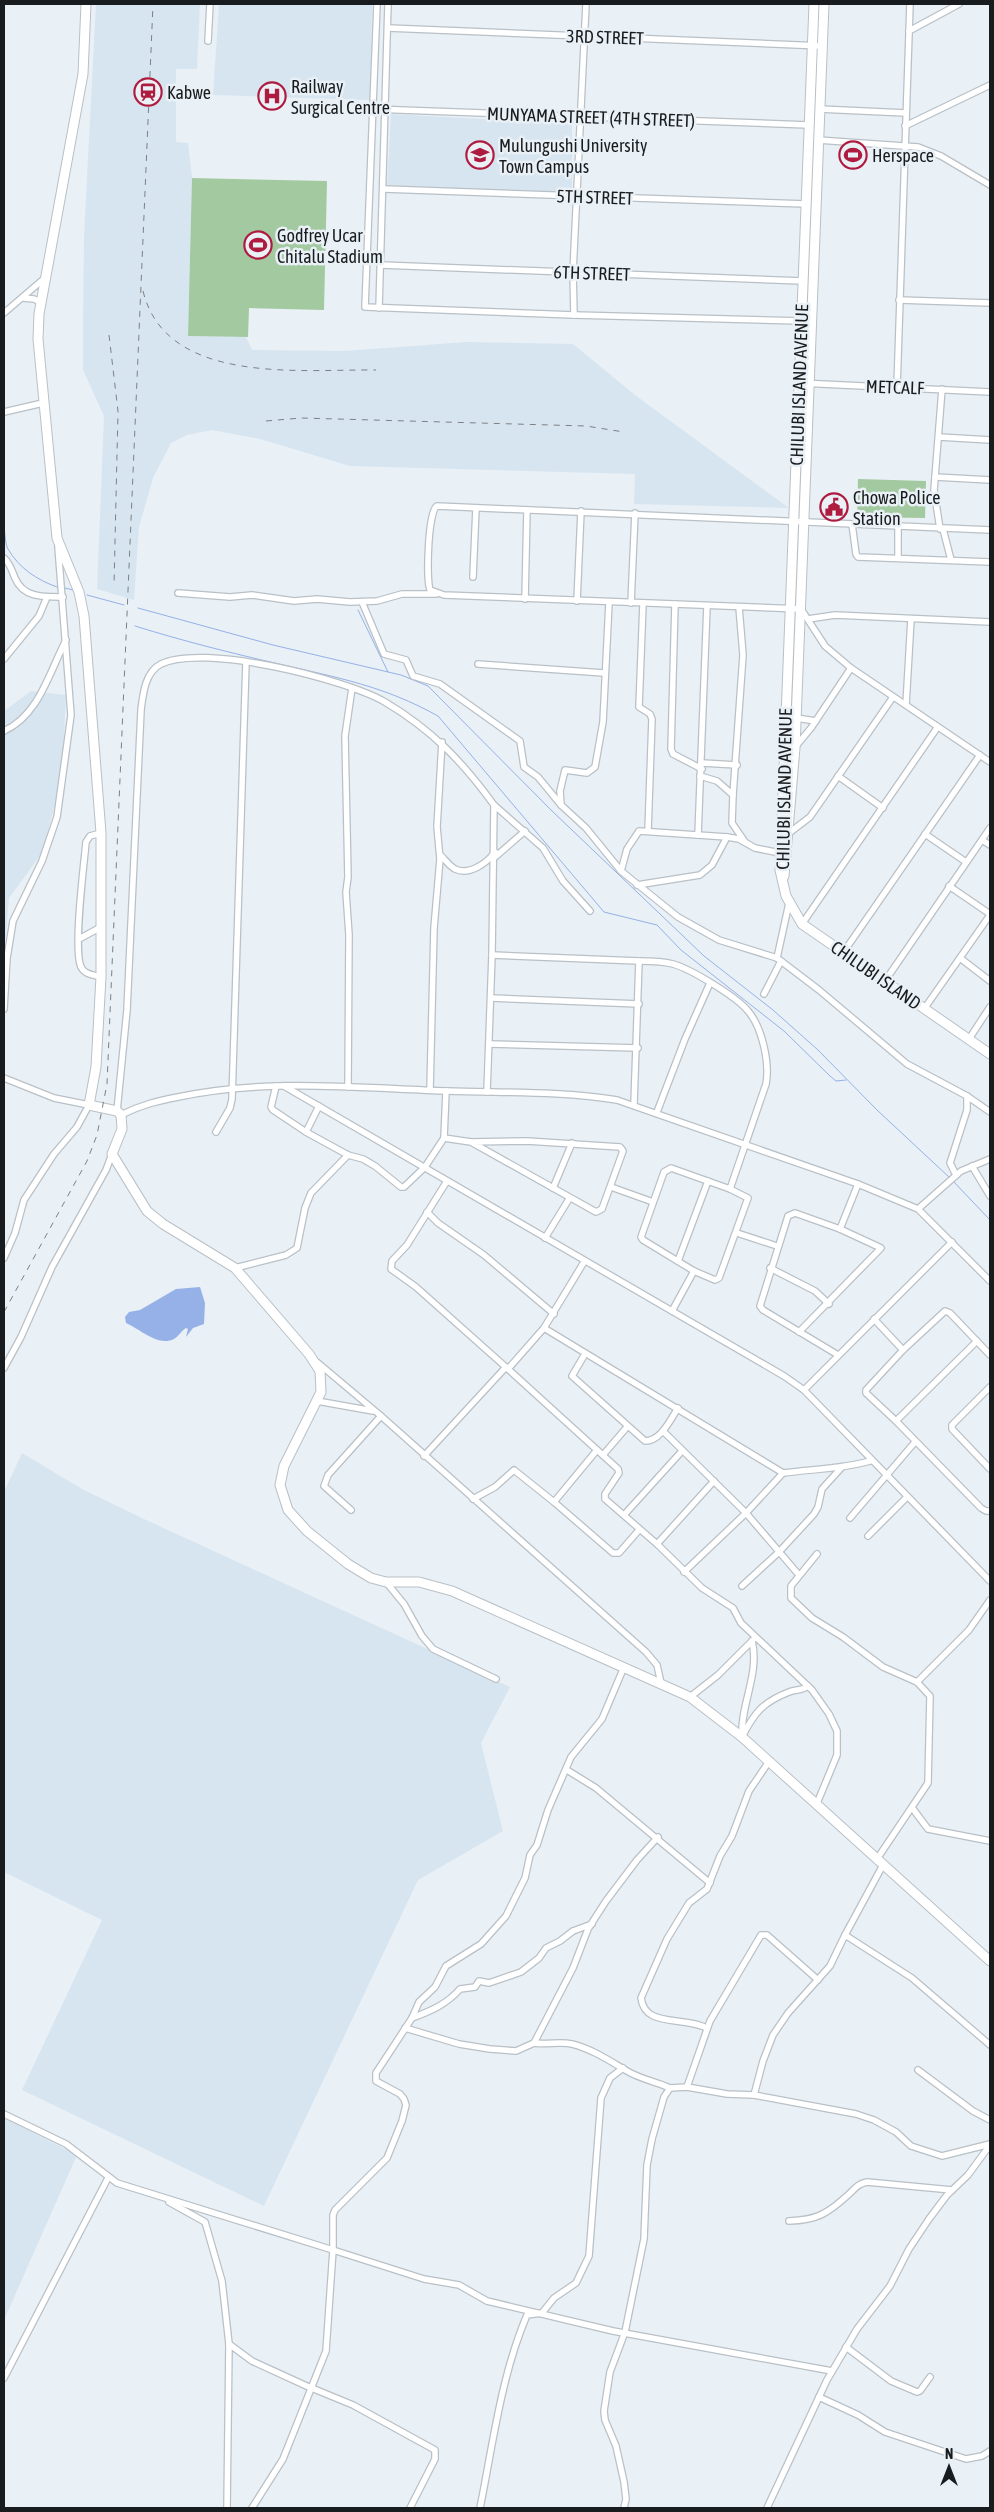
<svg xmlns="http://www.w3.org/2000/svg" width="994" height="2512" font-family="'Asap Condensed',sans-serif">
	<rect width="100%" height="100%" fill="#e9f0f6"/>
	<g fill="#d7e5f0">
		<path d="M 96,4 L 200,4 L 197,69 L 176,69 L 176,142 L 188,143 L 192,177 L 188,336 L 246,337 L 252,350 L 344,351 L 466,342 L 573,344 L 635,395 L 789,508 L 634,504 L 635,474 L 350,466 L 260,439 L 212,430 L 187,435 L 171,443 L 153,478 L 139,527 L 134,600 L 97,589 L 104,416 L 83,370 L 83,322 L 84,235 Z"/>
		<path d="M 219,4 L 372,4 L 370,100 L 213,95 Z"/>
		<path d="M 391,114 L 572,124 L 572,192 L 387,186 Z"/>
		<path d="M 31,691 L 66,695 L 62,777 L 42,853 L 9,898 L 4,954 L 4,711 Z"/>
		<path d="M 22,1453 L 82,1489 L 144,1519 L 510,1687 L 481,1743 L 503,1831 L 418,1880 L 264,2206 L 22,2090 L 102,1920 L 4,1872 L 4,1492 Z"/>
		<path d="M 4,2118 L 77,2155 L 4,2320 Z"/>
	</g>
	<g fill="#a2c9a0">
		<path d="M 192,178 L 327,181 L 324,310 L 249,308 L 248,337 L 188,336 Z"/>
		<path d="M 858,479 L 926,481 L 925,518 L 857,517 Z"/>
	</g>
	<path fill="#95b1e8" d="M 200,1287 L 205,1303 L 204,1324 L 193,1328 L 186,1337 L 188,1329 L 186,1328 C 181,1331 179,1336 174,1339 C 158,1347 140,1329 126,1323 L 125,1317 L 129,1312 L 140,1310 L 176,1289 Z"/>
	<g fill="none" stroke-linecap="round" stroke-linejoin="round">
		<g stroke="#95b1e8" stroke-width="1">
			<path d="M 4,526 C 5,533 5,544 8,549 C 19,568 37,580 57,587"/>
			<path d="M 65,588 L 73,590"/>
			<path d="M 87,595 L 124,605"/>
			<path d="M 138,608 L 273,645 L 401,675 L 428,686 L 551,810 L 704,956 L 773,1010 L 818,1050 L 877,1110 L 950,1178"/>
			<path d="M 358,610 L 388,672"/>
			<path d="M 135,626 C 183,641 231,653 279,664 C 339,678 384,686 438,716 L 604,912 L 657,925 L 681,950 L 784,1031 L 830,1076 L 836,1081 L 846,1080"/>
			<path d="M 953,1181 L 990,1220"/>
		</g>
		<g stroke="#b9c0c6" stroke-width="8">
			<g id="street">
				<path d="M 377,4 L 365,307 L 574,315 L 802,321"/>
				<path d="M 388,28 L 822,46"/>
				<path d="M 909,31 L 959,4"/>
				<path d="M 208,41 L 210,4"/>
				<path d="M 373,109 L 809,125"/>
				<path d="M 819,109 L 906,113"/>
				<path d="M 905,126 L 990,85"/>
				<path d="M 818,140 L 918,147 L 941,156 L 990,185"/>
				<path d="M 384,189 L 806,204"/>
				<path d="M 381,265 L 803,281"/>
				<path d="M 23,298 L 34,299 L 42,303"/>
				<path d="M 899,300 L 990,303"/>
				<path d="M 379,308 L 388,4"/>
				<path d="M 4,313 L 46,277"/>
				<path d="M 574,315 L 573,272 L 586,4"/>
				<path d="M 800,383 L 990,392"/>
				<path d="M 897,387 L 910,4"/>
				<path d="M 4,412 L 43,403"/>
				<path d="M 939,437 L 990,440"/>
				<path d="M 935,477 L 990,480"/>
				<path d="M 852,524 L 856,554 L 858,557 L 990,562"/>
				<path d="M 940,529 L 934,490 L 942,389"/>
				<path d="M 943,529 L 951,560"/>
				<path d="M 990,530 L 437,506 C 428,511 426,578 430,590 L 444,595 L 801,609 L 825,646 L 851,668 L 990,762"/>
				<path d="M 4,558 C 10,563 12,571 15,578 C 23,598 44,597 63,597"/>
				<path d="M 898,558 L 898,526"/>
				<path d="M 473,577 L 476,508"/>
				<path d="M 178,593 L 230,597 L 252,595 L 294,601 L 317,599 L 350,602 L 377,601 L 402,594 L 436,594"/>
				<path d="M 525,599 L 527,510"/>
				<path d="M 577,601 L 581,511"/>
				<path d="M 362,602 L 384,654 L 406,660 L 413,676 L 440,684 L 520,741 L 524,767 L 538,777 L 561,805 L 586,828 L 621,871 L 678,917 L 719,940 L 777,958 L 819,990 L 907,1064 L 967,1096 L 990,1112"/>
				<path d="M 631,603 L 635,513"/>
				<path d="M 643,604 L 639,707 L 650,714 L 652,719 L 648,831"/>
				<path d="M 675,604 L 671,749 L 673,754 L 702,769"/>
				<path d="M 808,619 L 835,615 L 990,622"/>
				<path d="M 4,659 L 39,616 L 47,597"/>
				<path d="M 478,664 L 604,673"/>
				<path d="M 906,705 L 911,619"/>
				<path d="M 796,718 L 816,721"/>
				<path d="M 4,731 C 39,715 49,673 66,640"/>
				<path d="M 796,746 L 811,728 L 851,668"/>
				<path d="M 702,763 L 737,765"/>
				<path d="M 700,776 L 717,781 L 733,795 L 732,823 L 745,842"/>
				<path d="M 838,776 L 883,808"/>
				<path d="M 733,795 L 743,655 L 739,607"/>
				<path d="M 561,805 L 560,791 L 565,770 L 587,773 L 595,767 L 603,722 L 609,603"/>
				<path d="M 789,833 L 810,817 L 893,697"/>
				<path d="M 925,834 L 966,862"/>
				<path d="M 698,835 L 707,606"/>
				<path d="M 982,840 L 990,845"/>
				<path d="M 440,855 C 445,859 449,866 455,869 C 469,876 487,863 495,852"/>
				<path d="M 494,858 L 525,831"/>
				<path d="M 621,871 L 627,849 L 639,831 L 727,837 L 739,839 L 755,848 L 780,853"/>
				<path d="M 637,885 L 700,875 L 712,865 L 727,837"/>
				<path d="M 949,886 L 990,914"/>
				<path d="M 802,924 L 937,728"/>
				<path d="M 79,939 L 101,927"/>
				<path d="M 843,953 L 980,755"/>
				<path d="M 492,955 L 494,805 L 543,848 L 563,881 L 590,911"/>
				<path d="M 777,958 L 789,903"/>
				<path d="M 960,958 L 990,981"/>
				<path d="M 639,961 C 650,961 662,961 673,964 C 691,969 737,997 748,1011 C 762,1027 770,1063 766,1084 L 730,1189"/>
				<path d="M 101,977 C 93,975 84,974 81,967 C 73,949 84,865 86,842 L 90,836 L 101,833"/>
				<path d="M 885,981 L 990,828"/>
				<path d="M 764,994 L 781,961"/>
				<path d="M 491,998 L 639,1004"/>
				<path d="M 4,1009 L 7,958 L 13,921 L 42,861 L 57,817 L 71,715 L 58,547"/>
				<path d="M 924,1009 L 990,915"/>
				<path d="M 969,1039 L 990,1007"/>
				<path d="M 489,1044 L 638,1048"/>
				<path d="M 4,1078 L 54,1098 L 89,1105 L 77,1127 L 54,1154 L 24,1200 L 15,1233 L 4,1258"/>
				<path d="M 276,1086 L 271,1107 L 273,1110 L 306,1132 L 348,1155 L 363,1159 L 375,1166 L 401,1187 L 404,1187 L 425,1167 L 444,1138 L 446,1091"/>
				<path d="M 284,1086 L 784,1376 L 804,1390"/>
				<path d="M 348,1087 L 349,935 L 346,892 L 348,877 L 345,736 L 352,688"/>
				<path d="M 430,1090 L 434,928 L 440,859 L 437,827 L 442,742"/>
				<path d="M 487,1092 L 492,955 L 639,961 L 634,1104"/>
				<path d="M 117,1111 L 127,1010 L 141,710 C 143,694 145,672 161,664 C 203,643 345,679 385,702 C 432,730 462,761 494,805"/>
				<path d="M 657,1112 L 685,1039 L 710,983"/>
				<path d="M 121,1115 C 140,1105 158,1101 178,1097 C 266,1078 358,1088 447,1091 C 503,1093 562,1091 617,1100 L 858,1184 L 918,1209 L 990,1281"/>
				<path d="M 216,1132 L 230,1108 L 232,1099 L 246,662"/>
				<path d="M 306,1132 L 319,1106"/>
				<path d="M 444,1138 L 471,1142 L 527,1141 L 620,1147 L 623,1151 L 602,1209 L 596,1212 L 471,1142"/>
				<path d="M 972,1166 L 990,1196"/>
				<path d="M 671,1168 L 730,1189 L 748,1198 L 719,1278 L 715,1280 L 694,1271 L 643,1240 L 641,1237 L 664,1172 Z"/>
				<path d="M 956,1175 L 950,1163 L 967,1110 L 967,1096"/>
				<path d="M 447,1181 L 407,1245 L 392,1261 L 391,1269 L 416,1287 L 508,1369"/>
				<path d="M 611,1187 L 653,1202"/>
				<path d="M 553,1188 L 572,1143"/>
				<path d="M 918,1209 L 961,1171 L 990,1159"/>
				<path d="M 427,1212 L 438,1223 L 484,1255 L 554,1314"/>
				<path d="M 840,1229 L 858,1184"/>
				<path d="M 737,1233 L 777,1246"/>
				<path d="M 545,1238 L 569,1199"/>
				<path d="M 952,1242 L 804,1390 L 990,1581"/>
				<path d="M 678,1261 L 708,1181"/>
				<path d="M 584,1262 L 544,1328 L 508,1369 L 618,1469 L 619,1473 L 605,1494 L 605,1499 L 657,1544 L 714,1481"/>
				<path d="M 235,1268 L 286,1255 L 297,1248 L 305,1208 L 311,1193 L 348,1155"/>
				<path d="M 770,1268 L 815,1291 L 829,1304"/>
				<path d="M 672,1311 L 694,1271"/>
				<path d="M 874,1319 L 903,1350"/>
				<path d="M 544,1328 L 783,1473 L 746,1513 L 663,1431"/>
				<path d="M 799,1332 L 881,1248 L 840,1229 L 795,1213 L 788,1216 L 760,1306 L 763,1310 L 838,1355"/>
				<path d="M 585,1354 L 572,1376 L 645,1441 C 661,1441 670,1420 678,1408"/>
				<path d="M 990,1355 L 950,1313 L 945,1311 L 903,1350 L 866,1390 L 866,1393 L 896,1421 L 981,1508 L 986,1511 L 990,1511"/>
				<path d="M 318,1363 L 381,1416"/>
				<path d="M 4,1368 L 21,1337 L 52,1267 L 106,1170 L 112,1154"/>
				<path d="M 990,1387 L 952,1425 L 952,1429 L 990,1469"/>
				<path d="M 317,1401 L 373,1411"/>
				<path d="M 896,1421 L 977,1341"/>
				<path d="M 597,1450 L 554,1502 L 613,1553 L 619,1553 L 639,1530"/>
				<path d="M 603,1455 L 627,1427"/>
				<path d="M 424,1456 L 506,1367"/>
				<path d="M 783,1473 C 812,1469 843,1469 870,1461"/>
				<path d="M 473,1499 L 495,1487 L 514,1470 L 554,1502"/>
				<path d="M 351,1510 L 324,1486 L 328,1475 L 381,1416 L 646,1652 L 657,1665 L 661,1683"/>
				<path d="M 624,1515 L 682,1451"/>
				<path d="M 850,1518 L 915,1442"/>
				<path d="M 868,1536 L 907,1497"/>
				<path d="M 657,1544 L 702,1588 L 733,1608 L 741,1623 L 812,1690 L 829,1714 L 837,1731 L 837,1755 L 818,1801 L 815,1804"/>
				<path d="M 817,1554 L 791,1586 L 791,1598 L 812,1618 L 843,1637 L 883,1667 L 917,1682 L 930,1696 L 928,1783 L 877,1859"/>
				<path d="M 684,1572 L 746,1513 L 799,1575"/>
				<path d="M 386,1582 L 404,1604 L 422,1636 L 433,1649 L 496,1679"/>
				<path d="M 742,1586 L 779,1552 L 814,1514 L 818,1507 L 822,1489 L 842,1467"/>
				<path d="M 752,1641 C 760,1674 740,1705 742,1737 C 754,1713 763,1702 789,1692 C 796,1689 802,1691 808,1686"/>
				<path d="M 624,1667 L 602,1719 L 571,1757 L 548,1810 L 537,1845 L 530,1855 L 525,1878 L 506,1916 L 481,1944 L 446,1966 L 435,1987 L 419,2002 L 412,2018 L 376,2073 L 376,2081 L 400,2094 L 404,2099 L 406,2105 L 402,2121 L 387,2158 L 335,2210 L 333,2215 L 333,2250 L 424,2279 L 459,2285 L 487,2301 L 613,2331 L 832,2371"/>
				<path d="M 917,1682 L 969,1630 L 990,1600"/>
				<path d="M 690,1697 L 718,1675 L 753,1640"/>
				<path d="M 567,1770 L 596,1788 L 710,1883"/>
				<path d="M 913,1809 L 928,1829 L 990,1841"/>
				<path d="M 845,1935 L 912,1978 L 990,2045"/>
				<path d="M 412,2018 C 431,2011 447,2004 460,1989 L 475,1987 L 479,1981 L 489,1983 L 521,1972 L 539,1958 L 546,1948 L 560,1941 L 573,1931 L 592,1924"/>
				<path d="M 405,2028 L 459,2044 L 490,2049 L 516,2051 L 534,2043 L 573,1968 L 588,1929 L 606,1901 L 637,1860 L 658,1837"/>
				<path d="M 707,2028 C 700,2025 692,2023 683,2022 C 667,2019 644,2021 641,1998 L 667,1939 L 689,1903 L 707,1889 L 720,1856 L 732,1836 L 749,1791 L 768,1763"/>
				<path d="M 534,2043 C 547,2045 560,2041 572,2044 C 592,2049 610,2061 627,2071 C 640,2079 657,2082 670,2088"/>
				<path d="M 918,2070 L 973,2111 L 990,2120"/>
				<path d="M 687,2087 L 710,2021 L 761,1935 L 767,1935 L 818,1980"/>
				<path d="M 754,2095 L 763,2061 L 773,2035 L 788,2013 L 830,1966 L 845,1935 L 883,1865"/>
				<path d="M 4,2114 L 66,2144 L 117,2183 L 333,2250 L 326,2351 L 283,2459 L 252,2508"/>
				<path d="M 169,2202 L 205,2222 L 222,2281 L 229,2344 L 227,2508"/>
				<path d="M 789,2221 C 817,2220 827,2214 848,2195 C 855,2189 857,2184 867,2182 L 952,2190"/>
				<path d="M 229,2344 L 252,2361 L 311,2388"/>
				<path d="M 846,2347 L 891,2381 L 917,2392 L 920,2391 L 930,2377"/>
				<path d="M 4,2378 L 108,2178"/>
				<path d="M 312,2387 L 314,2389 L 353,2405 L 435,2450 L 435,2459 L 410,2508"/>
				<path d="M 819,2397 L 858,2415 L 885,2432 L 966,2459 L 982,2456 L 990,2451"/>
				<path d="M 480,2508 C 493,2444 501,2376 527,2315 L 542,2313 L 554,2298 L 576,2283 L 589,2256 L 601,2098 L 610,2078 L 623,2068"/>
				<path d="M 624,2508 L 626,2499 L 624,2482 L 616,2446 L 605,2420 L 604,2411 L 610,2372 L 625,2332 L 644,2239 L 647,2165 L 652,2139 L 664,2097 L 670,2088 L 687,2087 L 727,2094 L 754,2095 L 856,2114 L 874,2120 L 896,2132 L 911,2146 L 942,2156 L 990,2144"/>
				<path d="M 767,2508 L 827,2380 L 857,2329 L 890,2286 L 909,2249 L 929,2219 L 947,2195 L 968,2175 L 990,2145"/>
			</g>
		</g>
		<g stroke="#b9c0c6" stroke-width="11">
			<g id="secondary">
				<path d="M 86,4 L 83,74 L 39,314 L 38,339 L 57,538 L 79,592 L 84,616 L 101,833 L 101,977 L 96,1067 L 89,1105 L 117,1111 L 121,1115 L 122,1129 L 112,1154 L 147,1211 L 163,1224 L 235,1268 L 309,1354 L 320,1371 L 321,1392 L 284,1466 L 280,1485 L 288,1510 L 307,1531 L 348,1564 L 371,1578 L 386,1582 L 419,1582 L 452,1591 L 690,1697 L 742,1737 L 990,1961"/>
				<path d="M 814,4 L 780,870 L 786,896 L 802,924 L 990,1054"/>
				<path d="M 784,876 L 795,748 L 824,4"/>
			</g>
		</g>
		<use href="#street" stroke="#fff" stroke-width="5.5"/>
		<use href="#secondary" stroke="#fff" stroke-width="9"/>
		<g stroke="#7c8185" stroke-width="1" stroke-dasharray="6 6" stroke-linecap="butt">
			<path d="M 143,291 C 166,386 302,369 376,370"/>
			<path d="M 109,335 L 118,411 L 114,586"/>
			<path d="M 266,421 L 301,418 L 586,426 L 624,432"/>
			<path d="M 4,1312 L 87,1161 L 97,1135 L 107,1084 L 153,4"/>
		</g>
	</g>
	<defs>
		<g id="station-ring" transform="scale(1.4375)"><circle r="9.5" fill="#e9f0f6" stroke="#af1b3e" stroke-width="1.5"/><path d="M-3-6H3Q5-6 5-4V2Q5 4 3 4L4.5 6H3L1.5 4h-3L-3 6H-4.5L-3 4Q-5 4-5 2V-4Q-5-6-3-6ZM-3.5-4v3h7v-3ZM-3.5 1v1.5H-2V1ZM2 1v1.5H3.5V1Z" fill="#af1b3e"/></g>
		<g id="hospital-ring" transform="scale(1.4375)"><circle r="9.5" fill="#e9f0f6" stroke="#af1b3e" stroke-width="1.5"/><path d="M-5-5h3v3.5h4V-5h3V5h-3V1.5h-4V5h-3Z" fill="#af1b3e"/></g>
		<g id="university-ring" transform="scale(1.4375)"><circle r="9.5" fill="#e9f0f6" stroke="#af1b3e" stroke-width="1.5"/><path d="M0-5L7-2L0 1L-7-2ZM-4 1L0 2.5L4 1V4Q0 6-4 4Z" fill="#af1b3e"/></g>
		<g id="stadium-ring" transform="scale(1.4375)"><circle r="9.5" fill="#e9f0f6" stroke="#af1b3e" stroke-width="1.5"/><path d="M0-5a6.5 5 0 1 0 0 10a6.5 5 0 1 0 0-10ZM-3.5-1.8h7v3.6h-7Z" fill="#af1b3e"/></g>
		<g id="civic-ring" transform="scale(1.4375)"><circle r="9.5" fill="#e9f0f6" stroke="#af1b3e" stroke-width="1.5"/><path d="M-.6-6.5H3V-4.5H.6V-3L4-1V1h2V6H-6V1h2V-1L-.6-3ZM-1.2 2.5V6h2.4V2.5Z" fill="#af1b3e"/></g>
	</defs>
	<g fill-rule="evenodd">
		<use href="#station-ring" x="148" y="92"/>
		<use href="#hospital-ring" x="272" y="96"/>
		<use href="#university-ring" x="480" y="155"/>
		<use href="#stadium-ring" x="853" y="155"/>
		<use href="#stadium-ring" x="258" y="245"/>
		<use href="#civic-ring" x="834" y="507"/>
	</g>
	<g text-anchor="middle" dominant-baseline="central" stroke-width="5" stroke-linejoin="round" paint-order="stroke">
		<g font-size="18" fill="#191c1e" stroke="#e9f0f6">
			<text transform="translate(605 37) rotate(2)">3RD STREET</text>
			<text transform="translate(591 117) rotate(2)">MUNYAMA STREET (4TH STREET)</text>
			<text transform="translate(595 197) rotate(2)">5TH STREET</text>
			<text transform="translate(592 273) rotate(2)">6TH STREET</text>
			<text transform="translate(799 385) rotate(-88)">CHILUBI ISLAND AVENUE</text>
			<text transform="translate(895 387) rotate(2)">METCALF</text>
			<text transform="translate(784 789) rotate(-89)">CHILUBI ISLAND AVENUE</text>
			<text transform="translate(876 975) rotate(35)">CHILUBI ISLAND</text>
		</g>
		<g font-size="18" fill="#191c1e" stroke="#e9f0f6" text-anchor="start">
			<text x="291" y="86">Railway<tspan x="291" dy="21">Surgical Centre</tspan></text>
			<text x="167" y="92">Kabwe</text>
			<text x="499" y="145">Mulungushi University<tspan x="499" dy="21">Town Campus</tspan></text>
			<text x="872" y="155">Herspace</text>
			<text x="277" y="235">Godfrey Ucar<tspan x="277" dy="21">Chitalu Stadium</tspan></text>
			<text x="853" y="497">Chowa Police<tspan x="853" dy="21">Station</tspan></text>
		</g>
	</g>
	<rect width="994" height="2512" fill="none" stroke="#191c1e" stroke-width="10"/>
	<g transform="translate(949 2467)" stroke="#e9f0f6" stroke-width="4" paint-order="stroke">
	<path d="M0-4L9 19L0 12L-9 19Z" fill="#191c1e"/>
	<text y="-8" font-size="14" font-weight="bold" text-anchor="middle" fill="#191c1e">N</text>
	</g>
</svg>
